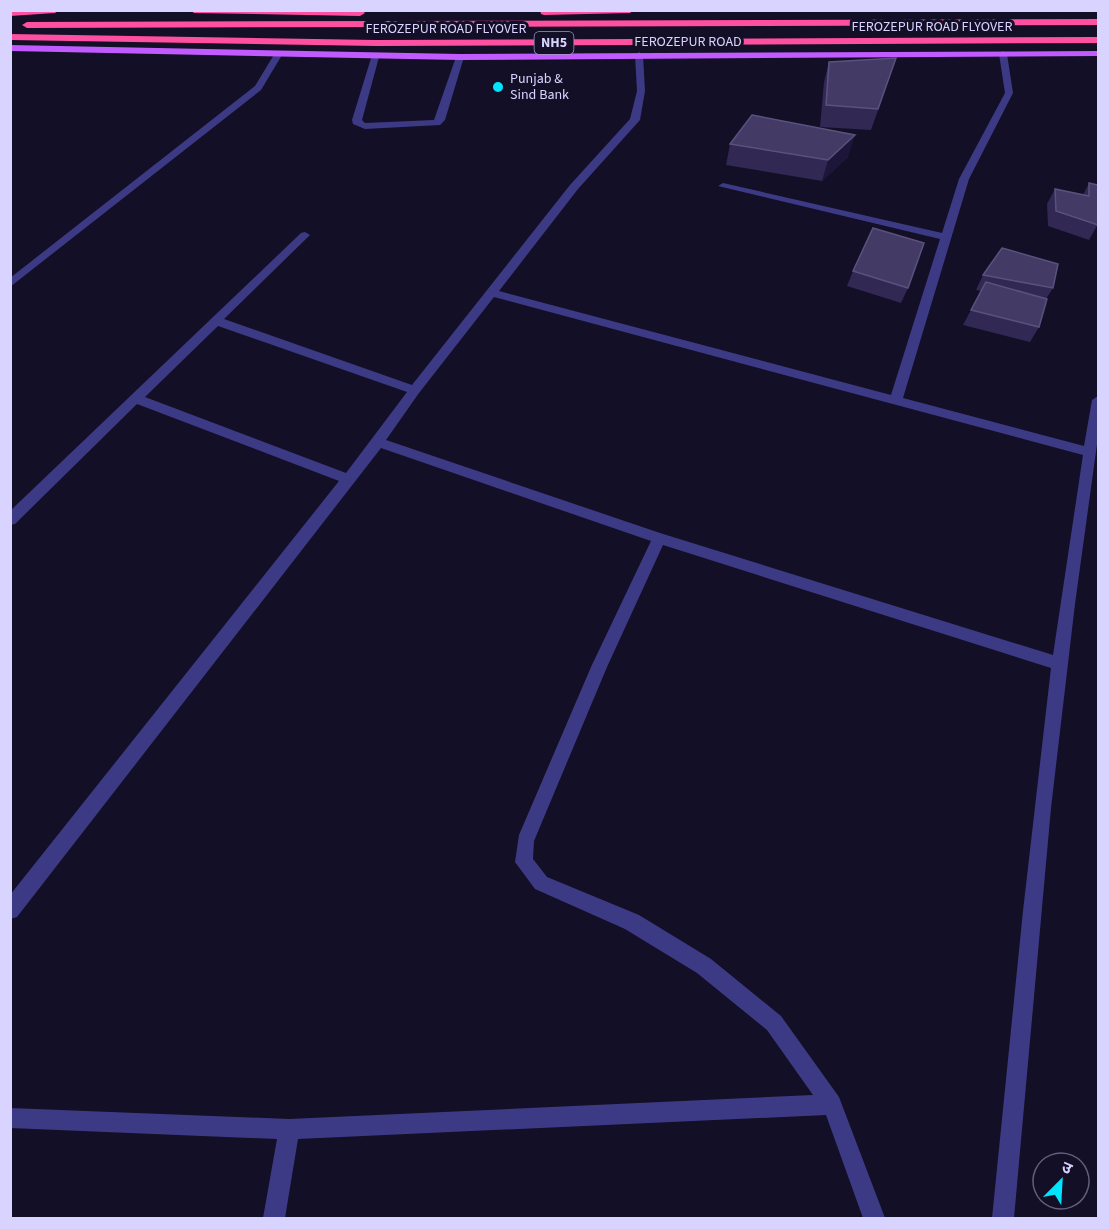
<svg xmlns="http://www.w3.org/2000/svg" width="1109" height="1229" font-family="'Source Sans 3','Noto Sans Devanagari',sans-serif">
	<rect width="100%" height="100%" fill="#130f26"/>
	<g fill="none" stroke-linecap="round" stroke-linejoin="round">
		<g fill="#3d3a85" fill-rule="evenodd">
			<path d="M 639,52 L 643,55 L 645,91 L 640,120 L 578,189 L 499,291 L 891,395 L 940,239 L 718,186 L 723,183 L 942,233 L 959,179 L 1005,93 L 999,54 L 1003,51 L 1007,54 L 1013,93 L 969,179 L 903,398 L 1084,446 L 1092,400 L 1098,396 L 1098,437 L 1075,604 L 1051,808 L 1014,1218 L 992,1218 L 1023,911 L 1051,668 L 663,545 L 607,667 L 534,841 L 533,859 L 547,877 L 639,915 L 711,959 L 781,1016 L 839,1097 L 885,1218 L 863,1218 L 826,1115 L 298,1139 L 285,1218 L 263,1218 L 277,1139 L 10,1128 L 10,1108 L 289,1119 L 813,1095 L 767,1030 L 697,973 L 625,929 L 535,889 L 515,862 L 519,835 L 591,667 L 651,541 L 381,448 L 17,917 L 10,919 L 10,895 L 339,481 L 137,404 L 15,524 L 10,525 L 10,511 L 301,233 L 305,232 L 310,235 L 224,319 L 412,385 L 570,185 L 630,119 L 637,91 L 635,55 ZM 494,297 L 1083,455 L 1053,655 L 660,533 L 386,440 L 419,393 ZM 218,326 L 407,392 L 346,473 L 145,397 Z"/>
			<path d="M 275,53 L 282,55 L 261,90 L 10,287 L 10,278 L 255,86 Z"/>
			<path d="M 460,54 L 464,57 L 445,120 L 440,125 L 365,129 L 353,124 L 352,120 L 372,55 L 379,57 L 362,120 L 365,123 L 434,120 L 456,57 Z"/>
		</g>
		<path fill="#c25bff" fill-rule="evenodd" d="M 10,45 L 460,54 L 1098,51 L 1098,56 L 460,60 L 10,51 Z"/>
		<g fill="#ff4fa3" fill-rule="evenodd">
			<path d="M 10,10 L 59,10 L 55,13 L 10,16 Z"/>
			<path d="M 190,10 L 362,10 L 365,13 L 360,16 L 194,13 Z"/>
			<path d="M 540,10 L 634,10 L 630,13 L 544,15 L 541,14 Z"/>
			<path d="M 1098,19 L 1098,25 L 27,28 L 22,25 L 27,22 Z"/>
			<path d="M 10,34 L 376,40 L 1098,37 L 1098,43 L 376,46 L 10,40 Z"/>
		</g>
	</g>
	<g fill="#312854">
		<path d="M 829,62 L 889,79 L 871,130 L 820,127 L 824,82 Z"/>
		<path d="M 730,144 L 848,157 L 822,181 L 726,165 Z"/>
		<path d="M 1089,183 L 1098,224 L 1089,240 L 1048,226 L 1047,204 L 1055,189 L 1083,195 Z"/>
		<path d="M 853,271 L 908,288 L 901,303 L 847,286 Z"/>
		<path d="M 983,275 L 1053,288 L 1046,299 L 1039,327 L 1030,342 L 963,325 L 981,291 L 976,290 Z"/>
	</g>
	<path fill="#1d163a" d="M 855,135 L 848,157 L 822,181 L 828,160 Z"/>
	<g fill="#433a66" stroke="#5a527e" stroke-width="1.5">
		<path d="M 896,58 L 878,109 L 826,105 L 829,62 Z"/>
		<path d="M 752,115 L 855,135 L 828,160 L 730,144 Z"/>
		<path d="M 1089,183 L 1098,185 L 1098,225 L 1056,211 L 1055,189 L 1089,196 Z"/>
		<path d="M 873,228 L 924,243 L 908,288 L 853,271 Z"/>
		<path d="M 1002,248 L 1058,264 L 1053,288 L 983,275 Z"/>
		<path d="M 986,282 L 1047,299 L 1039,327 L 971,310 Z"/>
	</g>
	<circle fill="#00e5ff" stroke="#130f26" stroke-width="2" cx="498" cy="87" r="6"/>
	<g text-anchor="middle" dominant-baseline="central" stroke-width="6" stroke-linejoin="round" paint-order="stroke">
		<g font-size="14" fill="#d9d4ff" stroke="#130f26">
			<text x="932" y="27">FEROZEPUR ROAD FLYOVER</text>
			<text x="446" y="29">FEROZEPUR ROAD FLYOVER</text>
			<text x="688" y="42">FEROZEPUR ROAD</text>
		</g>
		<rect fill="#130f26" stroke="#9e99be" stroke-width="1.5" x="534.5" y="32" width="39" height="22" rx="4.5"/>
		<g font-size="14" font-weight="bold" fill="#d9d4ff">
			<text x="554" y="43">NH5</text>
		</g>
		<g font-size="14" fill="#d9d4ff" stroke="#130f26" text-anchor="start">
			<text x="510" y="79">Punjab &amp;<tspan x="510" dy="16">Sind Bank</tspan></text>
		</g>
	</g>
	<rect width="1109" height="1229" fill="none" stroke="#d9d4ff" stroke-width="24"/>
	<g transform="translate(1061 1181) rotate(24)"><circle r="28" fill="#130f26" stroke="#625e7d" stroke-width="1.5"/>
	<path d="M0-4.5L10 22L0 15L-10 22Z" fill="#00e5ff"/>
	<text y="-9" font-size="16" font-weight="bold" text-anchor="middle" fill="#d9d4ff">उ</text>
	</g>
</svg>
